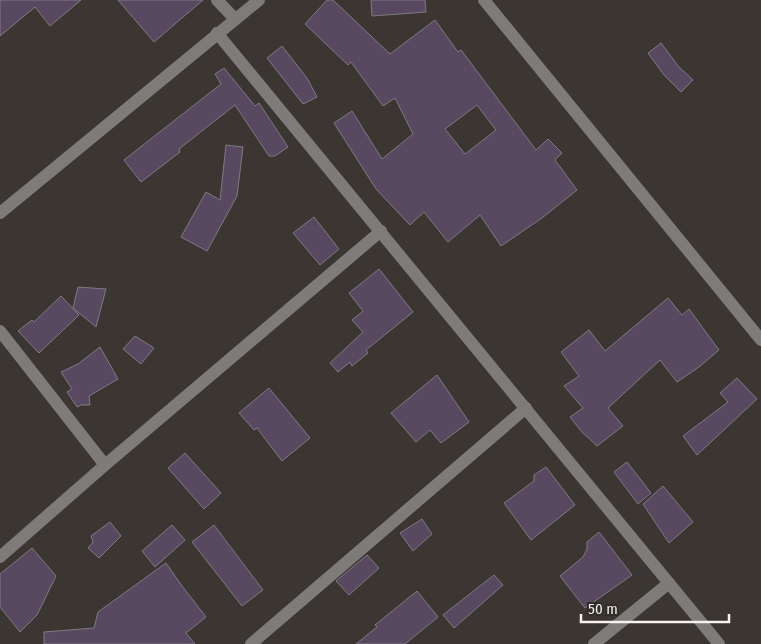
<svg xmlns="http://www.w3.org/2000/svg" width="761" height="644" font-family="'Fira Sans Condensed',sans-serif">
	<rect width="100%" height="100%" fill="#3b3632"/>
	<g fill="#584860" stroke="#7f7b81" fill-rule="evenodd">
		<path d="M 0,0 L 81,0 L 50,26 L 35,7 L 0,36 Z"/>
		<path d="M 118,0 L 203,0 L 154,42 Z"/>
		<path d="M 327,0 L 333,0 L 390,54 L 435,20 L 458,52 L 461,50 L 536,150 L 548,139 L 562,153 L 555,160 L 577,190 L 542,218 L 501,246 L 480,215 L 448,242 L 424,212 L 410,225 L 376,189 L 334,123 L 352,111 L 382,159 L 413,134 L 395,98 L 383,106 L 351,62 L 348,65 L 305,24 ZM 477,105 L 496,130 L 465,154 L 445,129 Z"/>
		<path d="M 371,0 L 425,0 L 426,12 L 372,16 Z"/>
		<path d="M 661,43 L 679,67 L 693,80 L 681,92 L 664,75 L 648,53 Z"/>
		<path d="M 282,46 L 307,78 L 317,97 L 303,104 L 267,58 Z"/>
		<path d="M 224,68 L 255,106 L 259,103 L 288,147 L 275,156 L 269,156 L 235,105 L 179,149 L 180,152 L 141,182 L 124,160 L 221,84 L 215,74 Z"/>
		<path d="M 226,145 L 243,147 L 237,196 L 207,251 L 181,237 L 206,192 L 220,200 Z"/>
		<path d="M 314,217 L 339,249 L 320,265 L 293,233 Z"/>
		<path d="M 379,269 L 413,312 L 366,350 L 368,353 L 352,366 L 350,362 L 338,372 L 330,363 L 363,332 L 352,320 L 363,311 L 349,293 Z"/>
		<path d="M 78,287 L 106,289 L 96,327 L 73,308 Z"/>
		<path d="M 61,296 L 79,315 L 39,353 L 18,331 L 32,320 L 34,322 Z"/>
		<path d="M 668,298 L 682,315 L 689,309 L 719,350 L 699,367 L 677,382 L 660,360 L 608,408 L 623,426 L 597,446 L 581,431 L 570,417 L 583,408 L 564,386 L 579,376 L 561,352 L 589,330 L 605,351 Z"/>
		<path d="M 135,336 L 154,348 L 141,364 L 123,349 Z"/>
		<path d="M 100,347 L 118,379 L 89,396 L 90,405 L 81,405 L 77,407 L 67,392 L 72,389 L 61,372 L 78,364 Z"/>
		<path d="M 437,375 L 469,422 L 441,443 L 430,430 L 416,442 L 391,413 Z"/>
		<path d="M 737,378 L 757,399 L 697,455 L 683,436 L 728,402 L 720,393 Z"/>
		<path d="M 269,388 L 310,438 L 282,461 L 257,428 L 254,430 L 239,413 Z"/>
		<path d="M 185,453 L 221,493 L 204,509 L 168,468 Z"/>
		<path d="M 627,462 L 651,493 L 638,504 L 614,472 Z"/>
		<path d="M 546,467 L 575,505 L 531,540 L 504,503 L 534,481 L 534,475 Z"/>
		<path d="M 663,486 L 693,522 L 669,543 L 643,504 Z"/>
		<path d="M 422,519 L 432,534 L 413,551 L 400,533 Z"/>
		<path d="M 110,522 L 121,536 L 99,558 L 88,548 L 93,542 L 91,536 Z"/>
		<path d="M 172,525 L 185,540 L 155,567 L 142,551 Z"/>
		<path d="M 214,525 L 263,590 L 242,606 L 192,542 Z"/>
		<path d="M 599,532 L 632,575 L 585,608 L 560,576 L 583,557 L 587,549 L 587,542 Z"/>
		<path d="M 32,548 L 56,576 L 37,615 L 20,632 L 0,607 L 0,574 Z"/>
		<path d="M 367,555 L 379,568 L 349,595 L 336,581 Z"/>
		<path d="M 166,563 L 182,586 L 206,617 L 186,633 L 195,644 L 44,644 L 44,632 L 94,628 L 98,612 Z"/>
		<path d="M 494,575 L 503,585 L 454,628 L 443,615 Z"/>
		<path d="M 417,591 L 438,617 L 405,644 L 356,644 L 377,627 L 375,625 Z"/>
	</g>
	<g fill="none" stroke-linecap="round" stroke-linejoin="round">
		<g stroke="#7e7c7a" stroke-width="12">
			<path d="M 217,0 L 235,19"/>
			<path d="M 484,0 L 761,340"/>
			<path d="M 217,33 L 719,644"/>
			<path d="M 0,213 L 259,0"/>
			<path d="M 0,331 L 105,465"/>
			<path d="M 0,557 L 105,465 L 381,231"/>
			<path d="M 251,644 L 526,408"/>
			<path d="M 594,644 L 669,583"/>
		</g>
	</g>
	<path d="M581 614v8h148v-8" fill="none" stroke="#f5f2ef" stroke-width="2.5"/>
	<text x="588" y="614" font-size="15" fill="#f5f2ef" stroke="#302c28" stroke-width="4" paint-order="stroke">50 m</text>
</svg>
